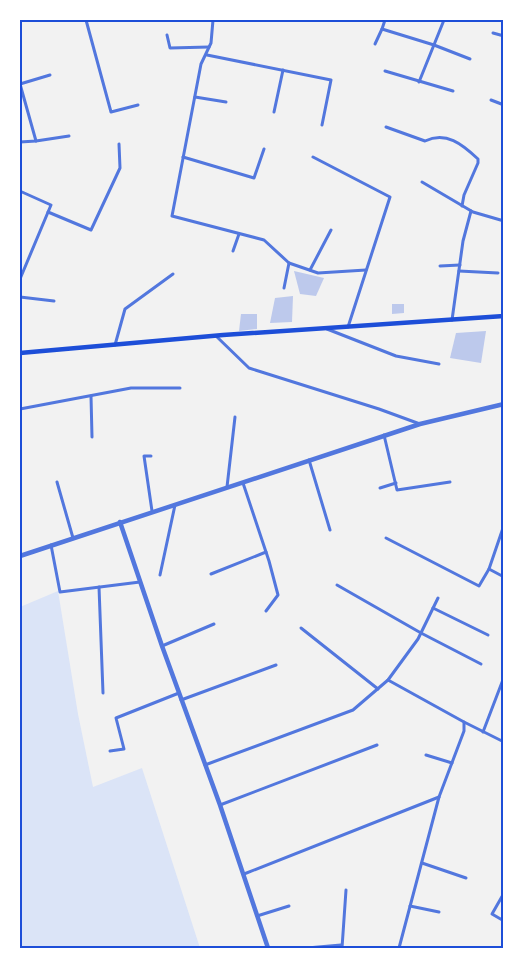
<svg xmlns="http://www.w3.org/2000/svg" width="523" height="968" font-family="Karla,sans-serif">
	<rect width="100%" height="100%" fill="#f2f2f2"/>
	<path fill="#dbe4f7" d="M 58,591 L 78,714 L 93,787 L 142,768 L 200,948 L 20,948 L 20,607 Z"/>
	<g fill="#bdc9ec">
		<path d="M 294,271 L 324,278 L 316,296 L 300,294 Z"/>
		<path d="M 293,296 L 292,322 L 270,323 L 275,298 Z"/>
		<path d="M 392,304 L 404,304 L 404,313 L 392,314 Z"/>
		<path d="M 241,314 L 257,314 L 257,329 L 239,331 Z"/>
		<path d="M 486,331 L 481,363 L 450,358 L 456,333 Z"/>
	</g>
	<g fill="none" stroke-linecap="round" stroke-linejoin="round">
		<g stroke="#5277de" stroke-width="3">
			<path d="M 86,20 L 111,112 L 138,105"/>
			<path d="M 213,20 L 211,43 L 201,64 L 172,216 L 264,240 L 289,263 L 318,273 L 366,270"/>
			<path d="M 385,20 L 382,29 L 434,45 L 470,59"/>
			<path d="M 493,33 L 504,36"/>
			<path d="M 167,35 L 170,48 L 209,47"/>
			<path d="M 375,44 L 382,29"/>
			<path d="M 207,55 L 331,80 L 322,125"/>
			<path d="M 385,71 L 453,91"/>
			<path d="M 419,82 L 444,20"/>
			<path d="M 20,84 L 36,141 L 20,142"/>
			<path d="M 20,84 L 50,75"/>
			<path d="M 195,97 L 226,102"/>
			<path d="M 491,100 L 504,105"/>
			<path d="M 274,112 L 283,70"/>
			<path d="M 386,127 L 425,141 C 446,131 462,144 478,159 L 478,163 L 464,195 L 462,206"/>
			<path d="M 36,141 L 69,136"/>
			<path d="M 183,157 L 254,178 L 264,149"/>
			<path d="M 313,157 L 390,197 L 348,327"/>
			<path d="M 422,182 L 473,212 L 504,221"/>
			<path d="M 48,212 L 91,230 L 120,168 L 119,144"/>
			<path d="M 233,251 L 239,234"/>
			<path d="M 440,266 L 460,265"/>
			<path d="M 310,270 L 331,230"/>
			<path d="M 459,271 L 498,273"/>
			<path d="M 20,279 L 51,205 L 22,192"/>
			<path d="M 284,288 L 289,263"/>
			<path d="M 20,297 L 54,301"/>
			<path d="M 452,320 L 463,241 L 471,211"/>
			<path d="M 327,329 L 396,356 L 439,364"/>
			<path d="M 216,336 L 249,368 L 379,409 L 420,424"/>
			<path d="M 115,345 L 125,309 L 173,274"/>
			<path d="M 91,396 L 92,437"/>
			<path d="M 20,409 L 131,388 L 180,388"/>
			<path d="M 384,435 L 397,490 L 450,482"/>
			<path d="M 151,456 L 144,456 L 152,511"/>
			<path d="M 309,460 L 330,530"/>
			<path d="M 57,482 L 73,538"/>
			<path d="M 243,483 L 269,561 L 278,595 L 266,611"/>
			<path d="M 227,487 L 235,417"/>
			<path d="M 380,488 L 396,483"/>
			<path d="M 504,525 L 489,569 L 504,577"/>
			<path d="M 386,538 L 479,586 L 489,569"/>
			<path d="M 51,545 L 60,592 L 140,582"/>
			<path d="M 211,574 L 266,552"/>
			<path d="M 160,575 L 175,505"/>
			<path d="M 337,585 L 421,633 L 481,664"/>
			<path d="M 99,587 L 103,693"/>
			<path d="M 433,608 L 488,635"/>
			<path d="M 301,628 L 378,689"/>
			<path d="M 162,646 L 214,624"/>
			<path d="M 388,680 L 464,722 L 464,731 L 439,797 L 399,948"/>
			<path d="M 181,700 L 276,665"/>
			<path d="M 464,722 L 504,742"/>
			<path d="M 483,732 L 504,677"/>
			<path d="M 110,751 L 124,749 L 116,718 L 179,693"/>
			<path d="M 426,755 L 452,763"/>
			<path d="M 205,765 L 353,710 L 388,680 L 418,639 L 438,598"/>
			<path d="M 220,805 L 377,745"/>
			<path d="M 422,863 L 466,878"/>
			<path d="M 244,874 L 439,797"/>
			<path d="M 504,893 L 492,914 L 504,921"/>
			<path d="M 410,906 L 439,912"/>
			<path d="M 257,916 L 289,906"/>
			<path d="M 307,948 L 341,945"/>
			<path d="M 342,948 L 346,890"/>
		</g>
		<g stroke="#5277de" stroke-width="4.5">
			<path d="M 120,522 L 162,646 L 220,805 L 268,948"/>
			<path d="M 20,556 L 420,424 L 504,404"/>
		</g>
		<path stroke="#1d4ed8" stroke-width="4.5" d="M 20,353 L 223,335 L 504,316"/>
	</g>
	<rect width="523" height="968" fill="none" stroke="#ffffff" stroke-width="42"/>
	<rect x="21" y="21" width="481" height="926" fill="none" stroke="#1d4ed8" stroke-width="2"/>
</svg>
